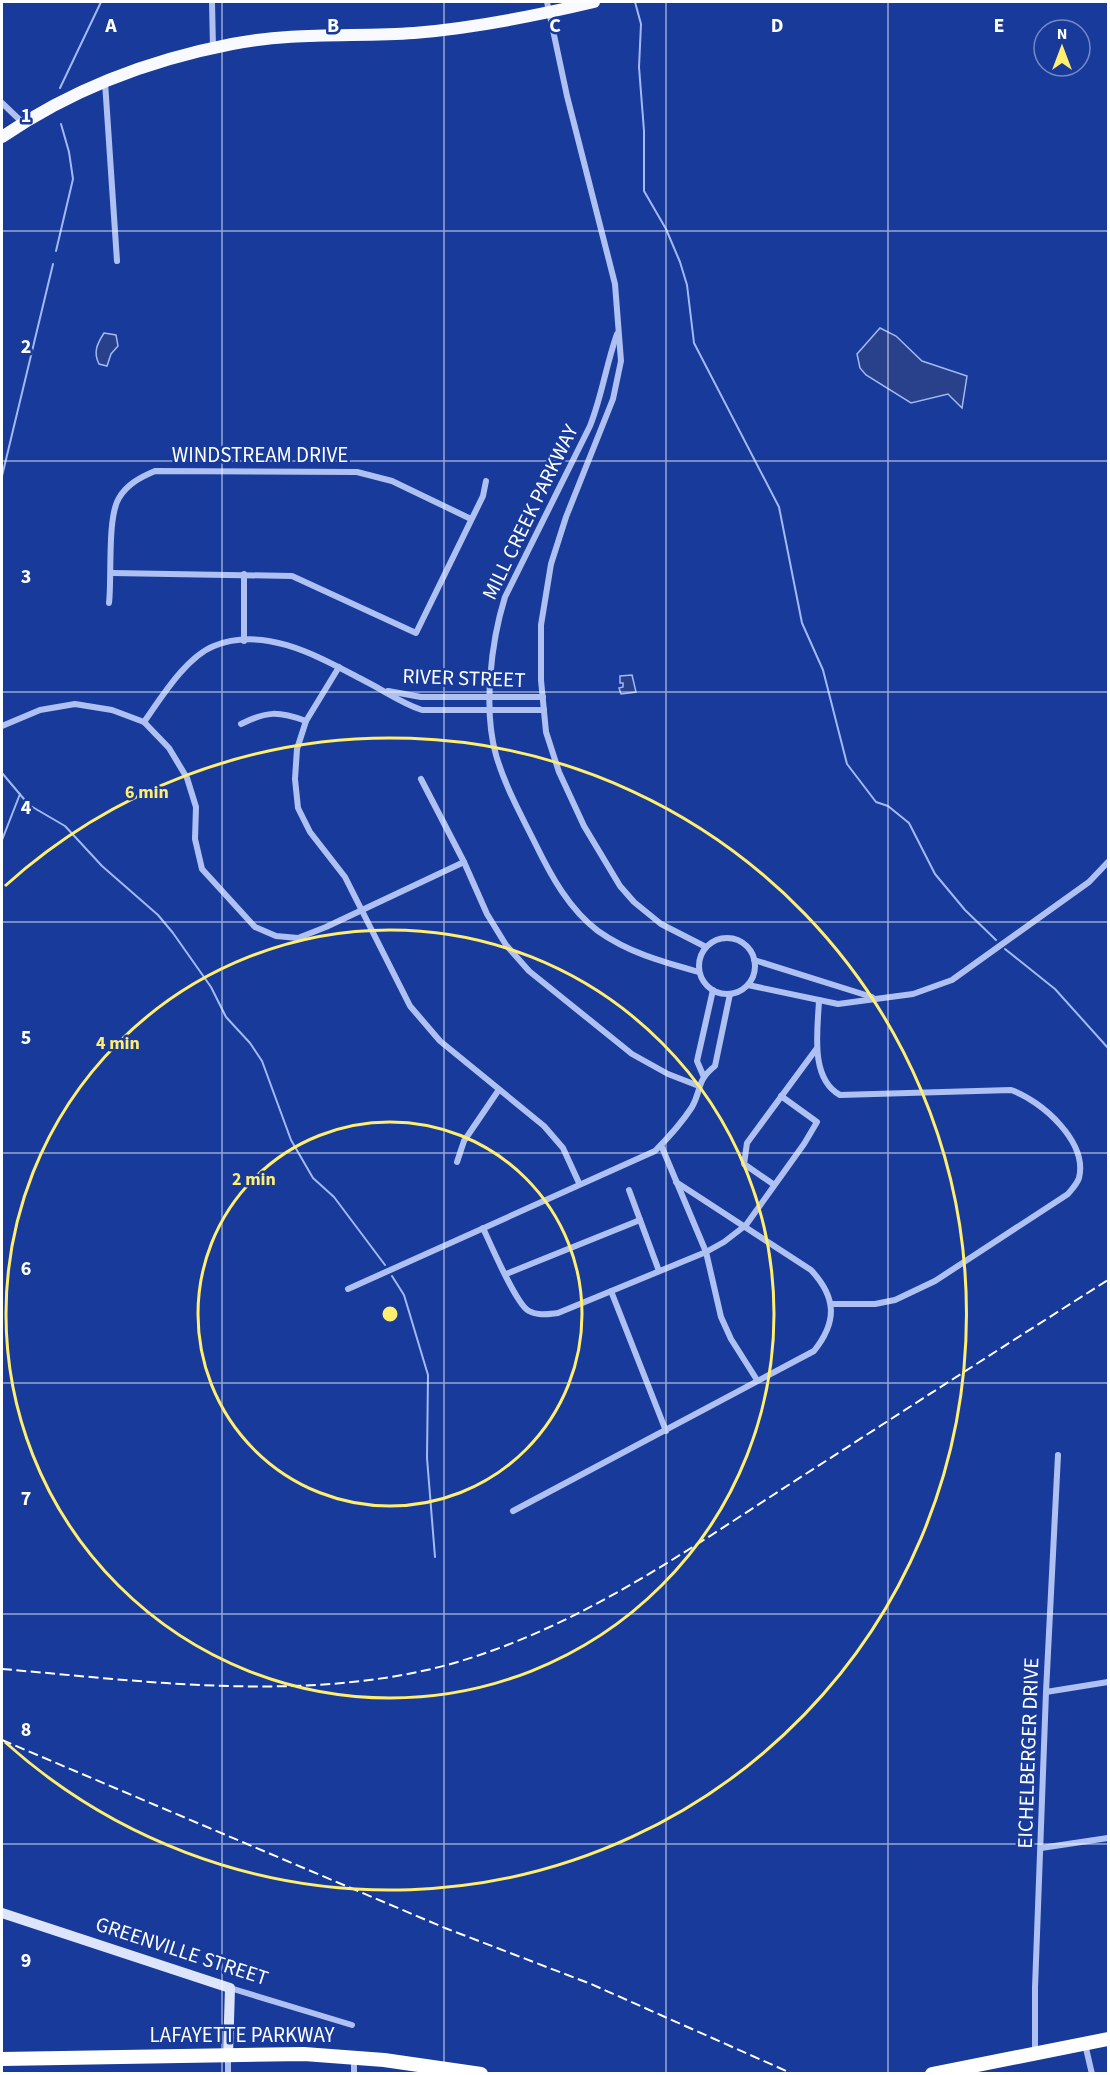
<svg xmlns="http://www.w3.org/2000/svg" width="1110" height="2075" font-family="'Source Sans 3',sans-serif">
	<rect width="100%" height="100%" fill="#183b9b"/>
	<g fill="#28418a" stroke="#a1b9f4" stroke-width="1.5">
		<path d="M 880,328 L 896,336 L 922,361 L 967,376 L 962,408 L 948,394 L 911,403 L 866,375 L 860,368 L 857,354 Z"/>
		<path d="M 104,333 L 116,335 L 118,346 L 111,354 L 107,366 L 99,364 C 93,352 97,344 104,333 Z"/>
		<path d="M 632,675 L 636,692 L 621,694 L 619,688 L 623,687 L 623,683 L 620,683 L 620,676 Z"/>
	</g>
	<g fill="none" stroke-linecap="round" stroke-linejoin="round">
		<g stroke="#a1b9f4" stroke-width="2">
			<path d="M 635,2 L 641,24 L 639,67 L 644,131 L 644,191 L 666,229 L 680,262 L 687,285 L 694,343 L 779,507 L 802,623 L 823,670 L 847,764 L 876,802 L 888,806 L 909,823 L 935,874 L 965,910 L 996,940"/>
			<path d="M 60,88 L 101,2"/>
			<path d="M 56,251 L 73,179 L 69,152 L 61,124"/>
			<path d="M 2,476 L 53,264"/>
			<path d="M 2,773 L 29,805 L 65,826 L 102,866 L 158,915 L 173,933 L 211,987 L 226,1017 L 250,1043 L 262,1061 L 291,1140 L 313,1178 L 334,1197 L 385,1265"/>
			<path d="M 2,840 L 20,794"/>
			<path d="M 1005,949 L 1055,989 L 1108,1048"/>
			<path d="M 392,1276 L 404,1295 L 428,1375 L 427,1458 L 435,1557"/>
		</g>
		<g stroke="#aec1f2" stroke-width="6">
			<path d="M 212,2 L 213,48"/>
			<path d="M 547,2 L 567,96 L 615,284 L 621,361 L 613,399 L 566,517 L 551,564 L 541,625 L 541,680 L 546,732 L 559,772 L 584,826 L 620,886 L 634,902 L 661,924 L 706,947"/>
			<path d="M 105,82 L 117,261"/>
			<path d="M 2,103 L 23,123"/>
			<path d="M 617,334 C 606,365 602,396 590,426 L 505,597 C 491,642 483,709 496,755 C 505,786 521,815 535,843 C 551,876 569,909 598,931 C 629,953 663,962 699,972"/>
			<path d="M 112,573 L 292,576 L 416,633 L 483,496 L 486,481"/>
			<path d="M 244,574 L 244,641"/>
			<path d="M 109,603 C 112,578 107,517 119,498 C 127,484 141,477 155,471 L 357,472 L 392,481 L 471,519"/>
			<path d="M 339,667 L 306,721 L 297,749 L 295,779 L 298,808 L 310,832 L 345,877 L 410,1006 L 440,1041 L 544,1126 L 563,1148 L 579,1183"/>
			<path d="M 388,691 L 421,697 L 543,697"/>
			<path d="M 144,722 C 161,698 186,657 214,646 C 266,625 321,658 365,681 C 385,691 401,703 422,710 L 544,710"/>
			<path d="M 241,724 C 267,711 278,711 306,721"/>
			<path d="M 2,726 L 40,710 L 75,704 L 112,710 L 144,722 L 169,748 L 187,778 L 196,807 L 195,839 L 202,869 L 255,927 L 276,936 L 298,938 L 326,927 L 464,862"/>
			<path d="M 421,779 L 464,862 L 487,914 L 506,945 L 529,971 L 632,1054 L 668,1074 L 699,1086"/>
			<circle cx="727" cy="966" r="28"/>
			<path d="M 754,960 L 872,997"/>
			<path d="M 748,985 L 838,1004 L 913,994 L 952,980 L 1089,882 L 1108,862"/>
			<path d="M 819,1000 C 818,1028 809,1078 840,1095 L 1011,1090 C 1042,1101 1088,1142 1079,1178 C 1077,1184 1072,1189 1068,1194 L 935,1281 L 895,1300 L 875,1304 L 831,1304"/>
			<path d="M 703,1075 L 697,1061 L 713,990"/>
			<path d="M 661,1145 L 706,1252 L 721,1317 L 731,1339 L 757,1380"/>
			<path d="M 457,1162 L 464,1141 L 498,1091"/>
			<path d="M 773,1184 L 744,1164 L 747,1143 L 817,1048"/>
			<path d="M 629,1190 L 659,1271"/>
			<path d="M 483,1228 C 490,1243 517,1306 529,1311 C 538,1316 548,1314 558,1313 L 706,1252 L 724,1242 L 746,1225 L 804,1144 L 817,1122 L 781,1096"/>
			<path d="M 506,1274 L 640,1220"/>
			<path d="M 348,1289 L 655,1151 C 669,1137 681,1124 692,1107 C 702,1089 696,1081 715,1066 L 730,994"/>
			<path d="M 611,1291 L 666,1431"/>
			<path d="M 513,1511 L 814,1351 C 838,1321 836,1297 811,1270 L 676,1182"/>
			<path d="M 1046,1692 L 1108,1682"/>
			<path d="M 1041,1848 L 1108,1838"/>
			<path d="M 230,1988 L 352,2025"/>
			<path d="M 1085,2044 L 1092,2074"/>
			<path d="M 1035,2053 L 1035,1988 L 1046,1692 L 1058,1455"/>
			<path d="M 228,2056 L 228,2074"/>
			<path d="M 354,2074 L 354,2057"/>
		</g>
		<path stroke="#dde5fc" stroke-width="10" d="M 2,1913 L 230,1988 L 228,2054"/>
		<path stroke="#f9faff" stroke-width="12" d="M 2,137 C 72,89 149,60 232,44 C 292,32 354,37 414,33 C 475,28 535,16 594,2"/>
		<g stroke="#fff" stroke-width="14">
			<path d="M 2,2059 L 304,2054 L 384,2060 L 481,2074"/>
			<path d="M 932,2074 L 1108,2039"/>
		</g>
		<g stroke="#fff" stroke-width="2" stroke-dasharray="10 4.5" stroke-linecap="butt">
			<path d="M 2,1669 C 142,1681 288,1701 427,1670 C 561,1639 677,1557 790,1484 C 896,1416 1002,1347 1108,1280"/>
			<path d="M 2,1740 L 445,1928 L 591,1984 L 793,2074"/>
		</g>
	</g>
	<path fill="none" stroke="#fff" stroke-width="1.5" stroke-opacity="0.55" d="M 222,2 L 222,2074M 444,2 L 444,2074M 666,2 L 666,2074M 888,2 L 888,2074M 2,231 L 1108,231M 2,461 L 1108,461M 2,692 L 1108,692M 2,922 L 1108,922M 2,1153 L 1108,1153M 2,1383 L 1108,1383M 2,1614 L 1108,1614M 2,1844 L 1108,1844"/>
	<g fill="none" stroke="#ffee6f" stroke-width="3">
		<circle cx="390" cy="1314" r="192"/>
		<circle cx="390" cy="1314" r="384"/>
		<path d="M5 886A576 576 0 1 1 5 1742"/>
	</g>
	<g text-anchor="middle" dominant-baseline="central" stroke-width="5" stroke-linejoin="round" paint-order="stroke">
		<g font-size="21" fill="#fff" stroke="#183b9b">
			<text x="260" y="455">WINDSTREAM DRIVE</text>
			<text transform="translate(530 512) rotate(-64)">MILL CREEK PARKWAY</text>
			<text transform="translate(464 678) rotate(2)">RIVER STREET</text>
			<text transform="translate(1028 1753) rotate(-88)">EICHELBERGER DRIVE</text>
			<text transform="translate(182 1951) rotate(18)">GREENVILLE STREET</text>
			<text x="242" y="2035">LAFAYETTE PARKWAY</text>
		</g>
	</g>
	<g font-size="20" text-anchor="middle" font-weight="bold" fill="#fff" stroke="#183b9b" stroke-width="5" stroke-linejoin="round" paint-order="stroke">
		<text x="111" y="32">A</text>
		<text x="333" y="32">B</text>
		<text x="555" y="32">C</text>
		<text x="777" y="32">D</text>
		<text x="999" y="32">E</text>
		<text x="26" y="122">1</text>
		<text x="26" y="353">2</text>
		<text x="26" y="583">3</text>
		<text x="26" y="814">4</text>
		<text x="26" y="1044">5</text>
		<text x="26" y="1275">6</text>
		<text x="26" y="1505">7</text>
		<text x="26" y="1736">8</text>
		<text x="26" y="1967">9</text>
	</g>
	<circle cx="390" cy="1314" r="9" fill="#ffee6f" stroke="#183b9b" stroke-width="3"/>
	<g font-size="18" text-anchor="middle" font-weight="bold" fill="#ffee6f" stroke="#183b9b" stroke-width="5" stroke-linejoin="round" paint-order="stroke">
		<text x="147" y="798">6 min</text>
		<text x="118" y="1049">4 min</text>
		<text x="254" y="1185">2 min</text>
	</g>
	<rect width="1110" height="2075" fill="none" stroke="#ffffff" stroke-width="6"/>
	<g transform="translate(1062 48)"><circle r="28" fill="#183b9b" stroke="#7489c3" stroke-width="1.5"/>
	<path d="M0-4.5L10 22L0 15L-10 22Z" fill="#ffee6f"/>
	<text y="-9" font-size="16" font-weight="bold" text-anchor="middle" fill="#ffffff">N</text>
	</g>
</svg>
